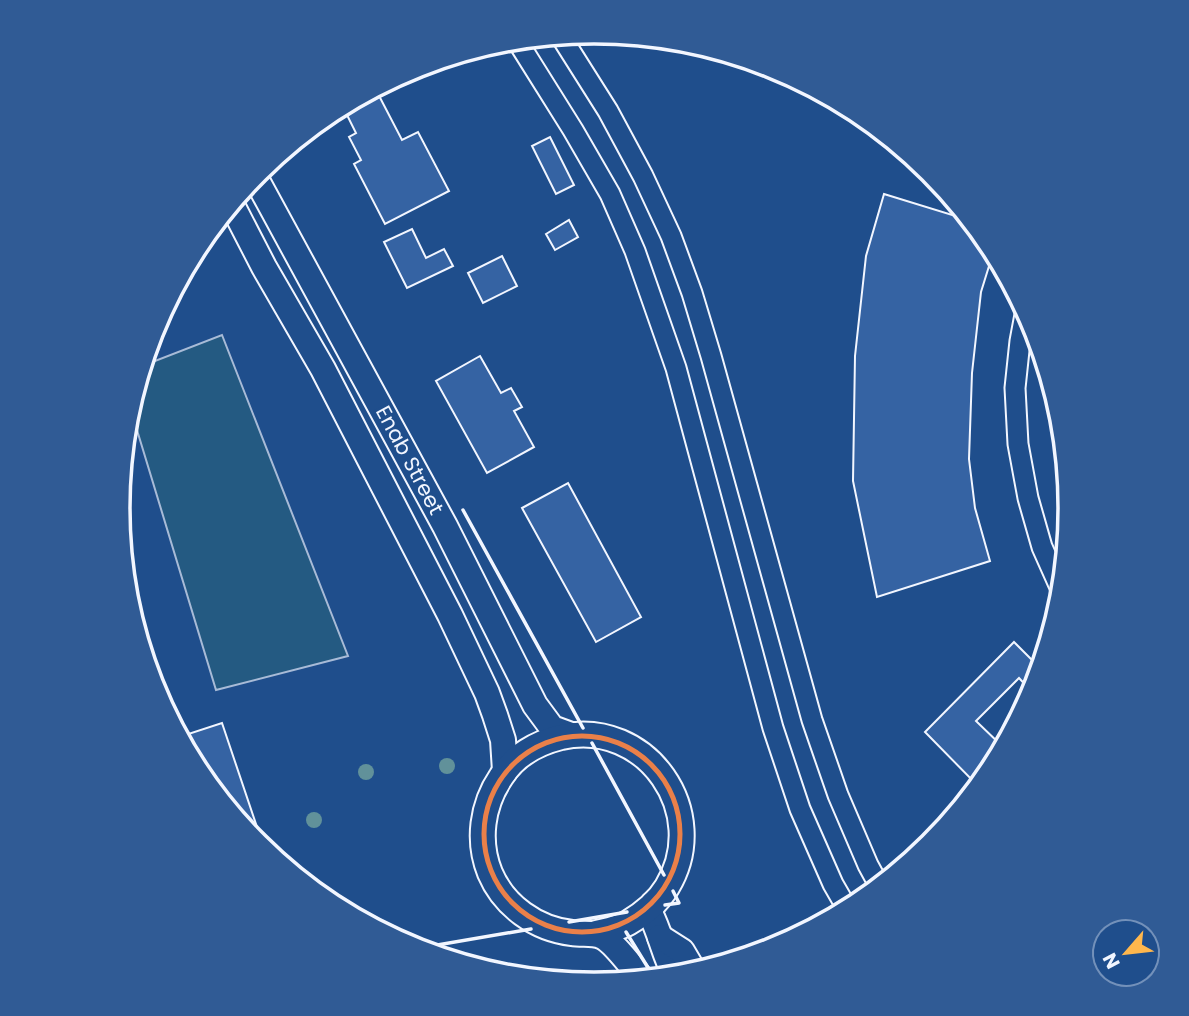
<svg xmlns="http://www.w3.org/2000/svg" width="1189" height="1016" font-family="Poppins,sans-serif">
	<rect width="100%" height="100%" fill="#1f4e8c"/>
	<path fill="#245a82" stroke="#a8bbd7" stroke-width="2" d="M 222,335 L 348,656 L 216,690 L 130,407 L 142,366 Z"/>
	<g fill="#3563a3" stroke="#f2f6ff" stroke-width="2">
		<path d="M 375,88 L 402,140 L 418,132 L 449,191 L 385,224 L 354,164 L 361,160 L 349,137 L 356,133 L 342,105 Z"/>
		<path d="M 550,137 L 574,185 L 556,194 L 532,146 Z"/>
		<path d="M 884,194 L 972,221 L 994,250 L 981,292 L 972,373 L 969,459 L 975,508 L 990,561 L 877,597 L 853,481 L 855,356 L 866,256 Z"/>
		<path d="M 569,220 L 578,237 L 555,250 L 546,234 Z"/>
		<path d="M 412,229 L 426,258 L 444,249 L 453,266 L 407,288 L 384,242 Z"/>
		<path d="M 502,256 L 517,286 L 483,303 L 468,273 Z"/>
		<path d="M 480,356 L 501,393 L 511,388 L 522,407 L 514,411 L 534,447 L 487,473 L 436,381 Z"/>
		<path d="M 568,483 L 641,617 L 596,642 L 522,508 Z"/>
		<path d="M 1014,642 L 1041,669 L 1033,693 L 1019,678 L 976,721 L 1004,748 L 990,773 L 979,787 L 925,732 Z"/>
		<path d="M 222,723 L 265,851 L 257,845 L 198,772 L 179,737 Z"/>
	</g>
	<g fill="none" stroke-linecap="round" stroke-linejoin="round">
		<g stroke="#f2f6ff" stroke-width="23">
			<g id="minor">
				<path d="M 560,35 L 608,111 L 643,176 L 671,236 L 692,293 L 711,356 L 812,720 L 838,795 L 868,865 L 880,887"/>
				<path d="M 516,39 L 573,130 L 610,194 L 635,251 L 676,368 L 773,728 L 800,809 L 833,884 L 848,910"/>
				<path d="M 1026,309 L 1020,341 L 1015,388 L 1018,444 L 1028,498 L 1042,547 L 1063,594"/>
			</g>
		</g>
		<g stroke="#f2f6ff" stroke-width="28">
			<g id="tertiary">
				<path d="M 254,175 L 445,526 L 535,705 L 552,728 L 571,735"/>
				<path d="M 231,203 L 264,267 L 323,369 L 450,615 L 487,693 L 495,715 L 503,740 L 505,771"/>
				<path d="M 653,904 L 650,913 C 661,934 664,956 676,977"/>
				<path d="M 593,934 C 604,931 618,929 628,923 C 643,914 658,902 667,887 C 712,813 647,718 561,737 C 537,743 514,756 501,777 C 482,805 477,841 490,873 C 504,906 536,929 572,933 C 582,935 593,932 603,937 C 613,942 635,970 642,980"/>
				<path d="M 660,937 L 682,951 L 695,973"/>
			</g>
		</g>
		<use href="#minor" stroke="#1f4e8c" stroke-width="19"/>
		<use href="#tertiary" stroke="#1f4e8c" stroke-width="24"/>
		<g stroke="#f2f6ff" stroke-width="3.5">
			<path d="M 463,510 L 583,728"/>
			<path d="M 592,743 L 664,875"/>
			<path d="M 665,905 L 679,903 L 673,891"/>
			<path d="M 569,922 L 627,912"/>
			<path d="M 626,932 L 655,979"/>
			<path d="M 414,949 L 531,929"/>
		</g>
	</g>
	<g fill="#61919a">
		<circle cx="447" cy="766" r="8"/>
		<circle cx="366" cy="772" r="8"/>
		<circle cx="314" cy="820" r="8"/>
	</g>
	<path fill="none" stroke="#ea8049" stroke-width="5" stroke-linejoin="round" d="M484 834a98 98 0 1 1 196 0a98 98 0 1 1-196 0Z"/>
	<g text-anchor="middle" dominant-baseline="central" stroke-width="5" stroke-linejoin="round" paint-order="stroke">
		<g font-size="21" fill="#f2f6ff" stroke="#1f4e8c">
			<text transform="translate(410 460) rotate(62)">Enab Street</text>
		</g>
	</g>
	<path d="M0 0H1189V1016H0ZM130 508a464 464 0 1 1 928 0a464 464 0 1 1-928 0Z" fill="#305b95" fill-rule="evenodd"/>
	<path fill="none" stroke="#f2f6ff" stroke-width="3.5" d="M130 508a464 464 0 1 1 928 0a464 464 0 1 1-928 0Z"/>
	<g transform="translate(1126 953) rotate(242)"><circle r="33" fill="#1f4e8c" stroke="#7391ba" stroke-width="2"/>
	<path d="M0-5L12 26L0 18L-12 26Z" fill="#ffb74d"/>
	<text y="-10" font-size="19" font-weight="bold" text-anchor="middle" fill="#f2f6ff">N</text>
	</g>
</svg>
